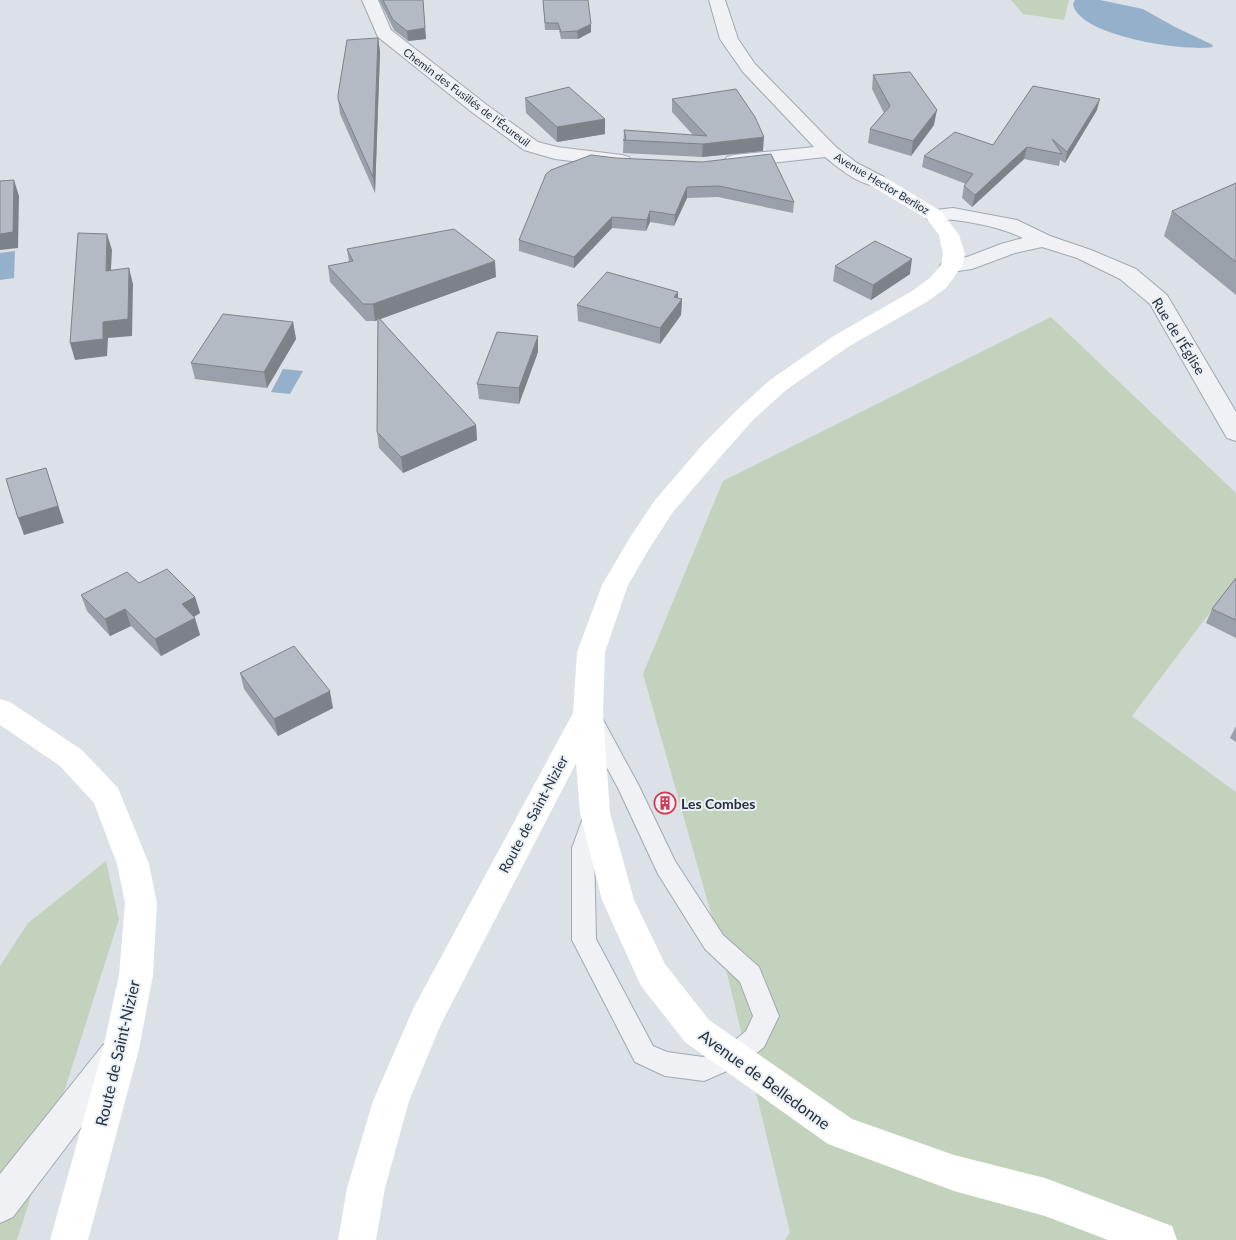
<svg xmlns="http://www.w3.org/2000/svg" width="1236" height="1240" font-family="Lato,sans-serif">
	<rect width="100%" height="100%" fill="#dce1e7"/>
	<g fill="#c3d2bd">
		<path d="M 1011,0 L 1069,0 L 1064,20 L 1023,14 Z"/>
		<path d="M 1051,317 L 1236,493 L 1236,578 L 1132,716 L 1236,792 L 1236,1240 L 785,1240 L 790,1232 L 720,945 L 643,674 L 723,481 Z"/>
		<path d="M 106,861 L 119,919 L 17,1240 L 0,1240 L 0,966 L 28,923 Z"/>
	</g>
	<g fill="#94b0ca">
		<path d="M 1075,0 L 1100,0 L 1143,9 L 1175,27 L 1213,45 L 1212,47 C 1186,52 1078,36 1073,4 Z"/>
		<path d="M 15,251 L 14,278 L 0,280 L 0,253 Z"/>
		<path d="M 283,369 L 303,371 L 290,394 L 271,392 Z"/>
	</g>
	<g fill="none" stroke-linecap="round" stroke-linejoin="round">
		<g stroke="#a1a8b1" stroke-width="2">
			<path id="lane" d="M 593,714 L 601,716 L 639,786 L 675,861 L 723,935 L 759,967 L 779,1016 L 764,1047 L 743,1064 L 704,1081 L 665,1076 L 635,1062 L 572,940 L 572,848 L 587,807 L 595,804 L 603,807 L 606,813 L 594,848 L 596,939 L 653,1046 L 667,1052 L 703,1057 L 725,1048 L 746,1031 L 753,1016 L 740,982 L 705,949 L 658,874 L 618,788 L 582,722 L 585,716 Z"/>
		</g>
		<g stroke="#a1a8b1" stroke-width="2">
			<g id="street">
				<path d="M 362,0 L 378,0 L 391,30 L 487,105 L 538,142 L 557,147 L 622,155 L 629,157 L 632,161 L 629,165 L 622,167 L 555,159 L 524,150 L 473,113 L 378,37 Z"/>
				<path d="M 709,0 L 725,0 L 738,39 L 755,64 L 836,147 L 857,163 L 884,177 L 887,181 L 884,185 C 864,190 840,169 825,157 L 734,167 L 727,165 L 724,161 L 727,157 L 734,155 L 814,147 L 743,72 L 720,39 Z"/>
				<path d="M 953,208 L 1017,220 L 1050,236 L 1091,250 L 1136,269 L 1167,295 L 1236,412 L 1236,441 L 1227,438 L 1224,433 L 1150,304 L 1120,279 L 1077,258 L 1042,247 L 1015,253 L 972,269 L 951,272 L 943,271 L 940,266 L 943,261 L 967,257 L 1001,244 L 1023,238 C 1002,228 978,223 954,220 C 945,219 936,222 927,219 L 924,215 L 927,211 Z"/>
				<path d="M 115,1040 L 127,1045 L 133,1056 L 127,1067 L 13,1217 L 0,1223 L 0,1174 L 103,1045 Z"/>
			</g>
		</g>
		<use href="#lane" fill="#eff1f5" fill-rule="evenodd"/>
		<use href="#street" fill="#eff1f5" fill-rule="evenodd"/>
		<g fill="#fff" fill-rule="evenodd">
			<path d="M 877,175 L 884,177 L 941,211 L 959,235 L 965,254 L 962,266 L 946,288 L 928,301 L 848,347 L 786,390 L 754,419 L 722,455 L 673,512 L 649,549 L 628,585 L 605,652 L 603,713 L 610,813 L 634,900 L 665,964 L 709,1020 L 852,1119 L 954,1155 L 1045,1178 L 1172,1226 L 1177,1240 L 1108,1240 L 1045,1216 L 954,1191 L 828,1144 L 685,1042 L 641,986 L 602,900 L 580,813 L 576,763 L 441,1024 L 409,1101 L 385,1188 L 376,1240 L 338,1240 L 347,1188 L 373,1101 L 414,1007 L 573,713 L 577,652 L 602,585 L 629,539 L 655,500 L 704,443 L 738,409 L 770,380 L 832,337 L 912,291 L 930,278 L 941,265 L 943,254 L 939,235 L 927,219 L 870,185 L 867,181 L 870,177 Z"/>
			<path d="M 0,699 L 10,702 L 82,750 L 118,788 L 149,864 L 157,903 L 153,975 L 139,1049 L 88,1240 L 50,1240 L 103,1049 L 119,975 L 125,903 L 117,864 L 94,803 L 60,766 L 0,725 Z"/>
		</g>
	</g>
	<g fill="#9aa0a9">
		<path d="M 379,0 L 423,0 L 426,39 L 408,41 L 394,30 Z"/>
		<path d="M 543,0 L 591,32 L 578,39 L 561,39 L 559,30 L 545,30 Z"/>
		<path d="M 378,38 L 380,52 L 375,193 L 340,114 L 338,99 Z"/>
		<path d="M 873,75 L 934,125 L 911,156 L 868,143 L 870,129 L 884,113 L 872,89 Z"/>
		<path d="M 525,98 L 605,119 L 605,134 L 557,142 L 526,113 Z"/>
		<path d="M 672,99 L 763,151 L 702,157 L 623,153 L 624,130 L 693,135 L 672,112 Z"/>
		<path d="M 1097,110 L 1065,163 L 1060,160 L 1059,166 L 1024,159 L 972,207 L 962,198 L 964,186 L 966,184 L 922,167 L 924,156 L 993,145 Z"/>
		<path d="M 591,155 L 794,202 L 793,213 L 718,197 L 687,198 L 674,226 L 650,222 L 646,231 L 612,228 L 574,268 L 519,251 L 519,240 Z"/>
		<path d="M 1236,183 L 1236,295 L 1164,236 L 1172,211 Z"/>
		<path d="M 347,249 L 496,277 L 380,319 L 476,425 L 477,440 L 403,473 L 379,448 L 377,432 L 378,320 L 375,321 L 366,321 L 330,282 L 328,266 L 349,262 Z"/>
		<path d="M 835,266 L 910,274 L 871,300 L 833,281 Z"/>
		<path d="M 678,298 L 682,299 L 681,315 L 660,344 L 578,321 L 577,305 Z"/>
		<path d="M 293,322 L 296,339 L 267,388 L 195,379 L 191,363 Z"/>
		<path d="M 538,352 L 519,404 L 479,399 L 477,384 Z"/>
		<path d="M 1236,578 L 1236,638 L 1206,623 L 1212,609 Z"/>
		<path d="M 139,583 L 195,597 L 200,613 L 194,617 L 200,635 L 161,656 L 131,626 L 110,636 L 87,611 L 81,595 Z"/>
		<path d="M 240,673 L 333,708 L 278,736 L 244,689 Z"/>
		<path d="M 1236,726 L 1236,742 L 1230,738 Z"/>
	</g>
	<g fill="#7d8289">
		<path d="M 591,24 L 591,32 L 578,39 L 577,31 Z"/>
		<path d="M 425,28 L 426,39 L 408,41 L 407,31 Z"/>
		<path d="M 378,38 L 380,52 L 375,193 L 373,177 Z"/>
		<path d="M 1100,99 L 1097,110 L 1065,163 L 1067,152 Z"/>
		<path d="M 937,110 L 934,125 L 911,156 L 913,141 Z"/>
		<path d="M 605,119 L 605,134 L 557,142 L 557,127 Z"/>
		<path d="M 764,137 L 763,151 L 702,157 L 703,144 Z"/>
		<path d="M 1027,147 L 1024,159 L 972,207 L 975,195 Z"/>
		<path d="M 14,180 L 19,196 L 18,248 L 0,250 L 0,234 Z"/>
		<path d="M 687,187 L 687,198 L 674,226 L 675,215 Z"/>
		<path d="M 650,211 L 650,222 L 646,231 L 647,220 Z"/>
		<path d="M 612,217 L 612,228 L 574,268 L 574,257 Z"/>
		<path d="M 107,234 L 112,250 L 110,287 L 106,271 Z"/>
		<path d="M 912,259 L 910,274 L 871,300 L 873,285 Z"/>
		<path d="M 495,261 L 496,277 L 375,321 L 373,304 Z"/>
		<path d="M 129,268 L 133,284 L 132,336 L 108,338 L 107,356 L 75,360 L 70,343 L 103,322 Z"/>
		<path d="M 678,292 L 678,304 L 682,299 L 681,315 L 660,344 L 660,328 L 674,297 Z"/>
		<path d="M 293,322 L 296,339 L 267,388 L 264,372 Z"/>
		<path d="M 538,336 L 538,352 L 519,404 L 519,388 Z"/>
		<path d="M 476,425 L 477,440 L 403,473 L 401,457 Z"/>
		<path d="M 46,468 L 64,523 L 24,535 L 18,518 Z"/>
		<path d="M 195,597 L 200,613 L 187,621 L 182,604 Z"/>
		<path d="M 125,609 L 131,626 L 110,636 L 105,619 Z"/>
		<path d="M 195,618 L 200,635 L 161,656 L 155,639 Z"/>
		<path d="M 330,691 L 333,708 L 278,736 L 274,719 Z"/>
	</g>
	<g fill="#b3bac4" stroke="#7d8289">
		<path d="M 383,0 L 423,0 L 425,28 L 407,31 L 393,20 Z"/>
		<path d="M 543,0 L 588,0 L 591,24 L 577,31 L 561,32 L 558,23 L 545,23 Z"/>
		<path d="M 378,38 L 373,177 L 338,99 L 338,95 L 347,40 Z"/>
		<path d="M 910,72 L 937,110 L 913,141 L 870,129 L 890,106 L 873,75 Z"/>
		<path d="M 1033,86 L 1100,99 L 1067,152 L 1052,139 L 1062,154 L 1027,147 L 975,195 L 964,186 L 973,174 L 924,156 L 955,132 L 993,145 Z"/>
		<path d="M 569,87 L 605,119 L 557,127 L 525,98 Z"/>
		<path d="M 736,89 L 755,117 L 764,137 L 703,144 L 623,140 L 626,139 L 624,130 L 707,136 L 672,99 Z"/>
		<path d="M 771,154 L 794,202 L 719,186 L 687,187 L 675,215 L 650,211 L 647,220 L 612,217 L 574,257 L 519,240 L 546,174 L 551,170 L 591,155 L 616,158 L 702,162 Z"/>
		<path d="M 14,180 L 13,232 L 0,234 L 0,181 Z"/>
		<path d="M 1236,183 L 1236,262 L 1172,211 Z"/>
		<path d="M 454,229 L 495,261 L 373,304 L 363,304 L 328,266 L 353,261 L 347,249 Z"/>
		<path d="M 78,233 L 107,234 L 106,271 L 129,268 L 128,319 L 103,322 L 103,339 L 70,343 Z"/>
		<path d="M 875,241 L 912,259 L 873,285 L 835,266 Z"/>
		<path d="M 607,272 L 678,292 L 674,297 L 682,299 L 660,328 L 577,305 Z"/>
		<path d="M 223,314 L 293,322 L 264,372 L 191,363 Z"/>
		<path d="M 378,317 L 476,425 L 401,457 L 377,432 Z"/>
		<path d="M 497,332 L 538,336 L 519,388 L 477,384 Z"/>
		<path d="M 46,468 L 58,506 L 18,518 L 6,479 Z"/>
		<path d="M 167,569 L 195,597 L 182,604 L 195,618 L 155,639 L 125,609 L 105,619 L 81,595 L 127,572 L 139,583 Z"/>
		<path d="M 1236,578 L 1236,620 L 1212,609 Z"/>
		<path d="M 294,646 L 330,691 L 274,719 L 240,673 Z"/>
	</g>
	<defs>
		<g id="building-ring" transform="scale(1.125)"><circle r="9.5" fill="#ebf0f5" stroke="#d53855" stroke-width="1.5"/><path d="M-4-6H4V6H1V3H-1V6H-4ZM-2.5-4.3h1.7v1.8h-1.7ZM.8-4.3h1.7v1.8H.8ZM-2.5-1h1.7V.8h-1.7ZM.8-1h1.7V.8H.8Z" fill="#d53855"/></g>
	</defs>
	<g fill-rule="evenodd">
		<use href="#building-ring" x="665" y="803"/>
	</g>
	<g text-anchor="middle" dominant-baseline="central" stroke-width="4" stroke-linejoin="round" paint-order="stroke">
		<g font-size="11" fill="#252f3e" stroke="#ebf0f5">
			<text transform="translate(467 97) rotate(37)">Chemin des Fusillés de l'Écureuil</text>
			<text transform="translate(882 183) rotate(31)">Avenue Hector Berlioz</text>
		</g>
		<g font-size="14" fill="#252f3e" stroke="#ebf0f5">
			<text transform="translate(1179 336) rotate(58)">Rue de l'Église</text>
			<text transform="translate(533 814) rotate(-62)">Route de Saint-Nizier</text>
		</g>
		<g font-size="14" font-weight="bold" fill="#252f3e" stroke="#ebf0f5" text-anchor="start">
			<text x="681" y="803">Les Combes</text>
		</g>
		<g font-size="16" fill="#252f3e" stroke="#ebf0f5">
			<text transform="translate(117 1053) rotate(-77)">Route de Saint-Nizier</text>
			<text transform="translate(765 1079) rotate(36)">Avenue de Belledonne</text>
		</g>
	</g>
</svg>
